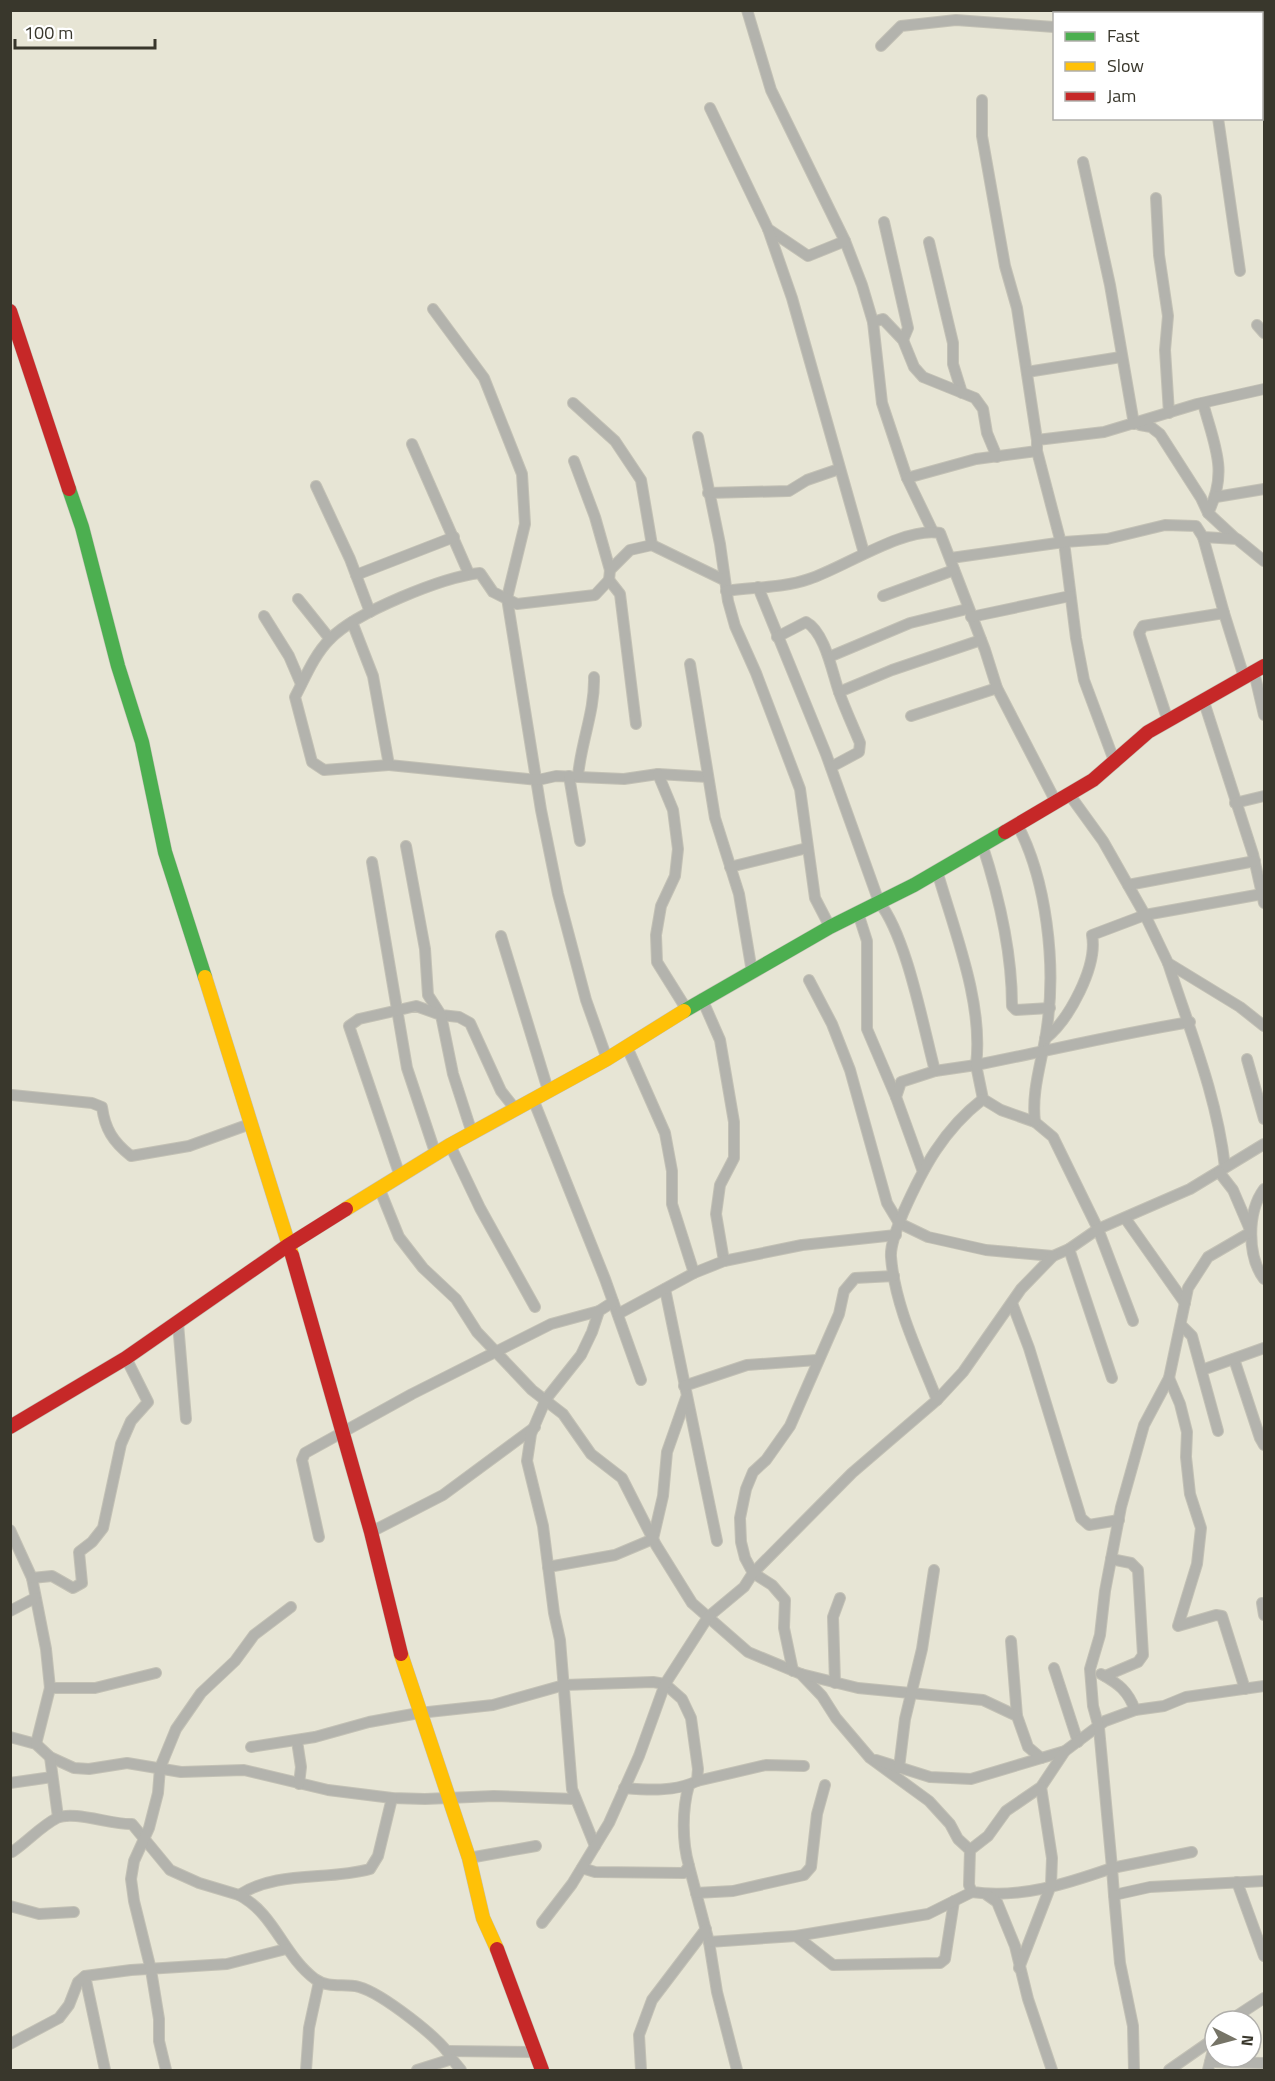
<svg xmlns="http://www.w3.org/2000/svg" width="1275" height="2081" font-family="'Titillium Web',sans-serif">
	<rect width="100%" height="100%" fill="#e7e5d5"/>
	<g fill="none" stroke-linecap="round" stroke-linejoin="round">
		<g stroke="#c3c1b5" stroke-width="12">
			<g id="street">
				<path d="M 747,10 L 771,90 L 845,241 L 862,285 L 873,322 L 882,403 L 907,478"/>
				<path d="M 881,46 L 901,26 L 956,20 L 1054,27"/>
				<path d="M 1262,82 L 1264,82"/>
				<path d="M 982,100 L 982,136 L 1005,266 L 1017,308 L 1037,440"/>
				<path d="M 710,108 L 768,229 L 808,256 L 845,241"/>
				<path d="M 1218,118 L 1240,271"/>
				<path d="M 1083,162 L 1110,285 L 1134,424"/>
				<path d="M 1156,198 L 1159,255 L 1168,316 L 1165,350 L 1169,413"/>
				<path d="M 884,222 L 908,328 L 903,340"/>
				<path d="M 768,229 L 792,298 L 864,553"/>
				<path d="M 929,242 L 953,343 L 953,364 L 962,393"/>
				<path d="M 433,309 L 484,378 L 522,474 L 525,524 L 507,598 L 541,810 L 558,894 L 586,1000 L 607,1059"/>
				<path d="M 873,322 L 883,319 L 903,340 L 914,367 L 923,377 L 975,398 L 983,409 L 987,433 L 997,457"/>
				<path d="M 1257,325 L 1264,333"/>
				<path d="M 1027,372 L 1121,357"/>
				<path d="M 573,403 L 615,441 L 641,480 L 652,545"/>
				<path d="M 1203,403 C 1214,445 1229,471 1208,513"/>
				<path d="M 1140,425 L 1151,427 L 1160,434 L 1201,498 L 1208,513 L 1235,538"/>
				<path d="M 698,437 L 720,544 L 728,601 L 735,626 L 756,673 L 800,789 L 815,898 L 830,927"/>
				<path d="M 412,444 L 469,574"/>
				<path d="M 574,461 L 595,517 L 610,570"/>
				<path d="M 316,486 L 350,559 L 370,612"/>
				<path d="M 708,493 L 789,491 L 807,480 L 839,469"/>
				<path d="M 1216,497 L 1264,489"/>
				<path d="M 933,532 L 907,478 L 976,459 L 1037,451"/>
				<path d="M 1203,537 L 1224,613"/>
				<path d="M 1064,542 L 1076,638 L 1084,680 L 1115,763"/>
				<path d="M 1061,543 L 1037,451 L 1037,440 L 1104,432 L 1197,404 L 1264,389"/>
				<path d="M 951,558 L 1064,542 L 1107,539 L 1165,525 L 1196,526 L 1203,537 L 1237,539 L 1264,561"/>
				<path d="M 356,575 L 454,537"/>
				<path d="M 609,580 L 620,594 L 636,724"/>
				<path d="M 758,587 L 826,754 L 879,902 C 907,937 923,1026 935,1071 L 976,1065 L 983,1099 L 1001,1110 L 1035,1122 L 1053,1137 L 1098,1229 L 1133,1321"/>
				<path d="M 726,591 C 753,587 783,588 809,579 C 843,568 905,526 940,533 L 985,650 L 997,688 L 1056,802"/>
				<path d="M 883,596 L 954,570"/>
				<path d="M 298,599 L 330,639"/>
				<path d="M 264,616 L 289,656 L 301,684"/>
				<path d="M 971,617 L 1070,596"/>
				<path d="M 352,622 L 373,676 L 389,765 L 538,780 L 556,776 L 624,779 L 658,774 L 708,777"/>
				<path d="M 777,637 L 806,622 C 825,632 832,672 839,692 C 845,709 853,726 860,743 L 859,752 L 831,767"/>
				<path d="M 829,657 L 910,623 L 967,609"/>
				<path d="M 690,664 L 715,818 L 739,894 L 752,972"/>
				<path d="M 1254,672 L 1264,715"/>
				<path d="M 839,692 L 892,670 L 981,640"/>
				<path d="M 1204,702 L 1253,854 L 1264,903"/>
				<path d="M 911,716 L 997,688"/>
				<path d="M 1168,721 L 1139,633 L 1143,626 L 1224,613 L 1244,677"/>
				<path d="M 389,765 L 324,770 L 312,762 L 295,697 C 305,678 314,655 330,639 C 356,612 443,577 480,573 L 493,592 L 517,604 L 595,595 L 609,580 L 610,570 L 630,550 L 652,545 L 724,580"/>
				<path d="M 658,774 L 673,810 L 678,849 L 675,876 L 661,906 L 656,935 L 657,962 L 687,1010"/>
				<path d="M 569,776 L 580,841"/>
				<path d="M 578,776 C 581,742 595,711 594,677"/>
				<path d="M 1069,794 L 1103,841 L 1145,915 L 1168,963 L 1240,1007 L 1264,1026"/>
				<path d="M 1235,803 L 1264,796"/>
				<path d="M 1017,824 C 1047,880 1056,965 1047,1027 C 1043,1059 1031,1089 1035,1122"/>
				<path d="M 982,844 C 999,896 1012,951 1012,1006 L 1016,1010 L 1050,1008"/>
				<path d="M 406,846 L 425,949 L 428,995 L 441,1015 L 459,1017 L 470,1023 L 501,1091 L 516,1110"/>
				<path d="M 372,862 L 407,1068 L 436,1155"/>
				<path d="M 730,867 L 807,848"/>
				<path d="M 937,871 C 954,930 984,1004 976,1065 C 1047,1051 1118,1034 1190,1022"/>
				<path d="M 1128,885 L 1255,861"/>
				<path d="M 858,913 L 867,941 L 867,1029 L 896,1097"/>
				<path d="M 501,936 L 548,1090"/>
				<path d="M 1168,963 C 1190,1031 1217,1096 1225,1167"/>
				<path d="M 809,980 L 832,1024 L 850,1070 L 887,1203 L 899,1223 L 928,1237 L 986,1250 L 1053,1256 L 1069,1249 L 1098,1229 L 1190,1189 L 1264,1144"/>
				<path d="M 702,999 L 720,1040 L 734,1122 L 734,1158 L 720,1185 L 716,1214 L 724,1261"/>
				<path d="M 1045,1039 C 1069,1020 1098,966 1092,935 L 1145,915 L 1262,894"/>
				<path d="M 627,1047 L 665,1133 L 672,1171 L 672,1204 L 694,1273"/>
				<path d="M 1247,1059 L 1264,1119"/>
				<path d="M 12,1095 L 92,1103 L 102,1107 C 105,1129 113,1142 131,1156 L 189,1146 L 250,1124"/>
				<path d="M 533,1099 L 605,1279 L 641,1380"/>
				<path d="M 450,1145 L 480,1208 L 535,1307"/>
				<path d="M 922,1169 L 896,1097 L 901,1082 L 935,1071"/>
				<path d="M 400,1176 L 349,1026 L 359,1019 L 416,1006 L 441,1015 L 453,1074 L 472,1133"/>
				<path d="M 1264,1189 C 1247,1212 1247,1256 1264,1279"/>
				<path d="M 380,1190 L 399,1237 L 423,1268 L 456,1299 L 477,1332 L 532,1390 L 563,1414 L 591,1454 L 622,1478 L 656,1545 L 692,1603 L 748,1652 L 801,1674 L 822,1696 L 836,1718 L 870,1758 L 929,1801 L 950,1824 L 958,1839 L 970,1850"/>
				<path d="M 1125,1218 L 1185,1303"/>
				<path d="M 1069,1249 L 1112,1378"/>
				<path d="M 665,1289 L 717,1541"/>
				<path d="M 1012,1303 L 1029,1348 L 1081,1518 L 1089,1525 L 1119,1520"/>
				<path d="M 618,1314 L 694,1273 L 724,1261 L 802,1245 L 896,1235"/>
				<path d="M 178,1323 L 186,1419"/>
				<path d="M 1181,1325 L 1192,1336 L 1218,1431"/>
				<path d="M 1234,1359 L 1260,1438 L 1264,1445"/>
				<path d="M 1202,1370 L 1264,1348"/>
				<path d="M 1169,1378 L 1180,1404 L 1187,1432 L 1186,1457 L 1190,1494 L 1201,1528 L 1197,1564 L 1178,1626 L 1216,1615 L 1222,1616 L 1245,1689"/>
				<path d="M 684,1386 L 747,1365 L 817,1360"/>
				<path d="M 937,1400 C 919,1354 895,1307 891,1257 C 890,1244 898,1226 903,1213 C 923,1168 943,1130 983,1099"/>
				<path d="M 10,1530 L 32,1578 L 46,1649 L 50,1688 L 95,1688 L 156,1673"/>
				<path d="M 371,1532 L 443,1495 L 535,1427"/>
				<path d="M 319,1537 L 302,1460 L 305,1453 L 412,1394 L 551,1324 L 599,1311"/>
				<path d="M 548,1567 L 615,1555 L 653,1539 L 663,1496 L 667,1452 L 686,1398"/>
				<path d="M 32,1578 L 52,1576 L 73,1588 L 82,1583 L 79,1552 L 92,1542 L 103,1528 L 121,1444 L 131,1421 L 148,1402 L 126,1358"/>
				<path d="M 1262,1603 L 1264,1615"/>
				<path d="M 10,1611 L 35,1598"/>
				<path d="M 1011,1641 L 1017,1716"/>
				<path d="M 1054,1668 L 1078,1742"/>
				<path d="M 793,1671 L 784,1628 L 785,1600 L 772,1585 L 753,1573 L 745,1558 L 741,1542 L 740,1518 L 746,1489 L 753,1472 L 766,1460 L 790,1426 L 839,1314 L 844,1291 L 855,1278 L 894,1276"/>
				<path d="M 801,1674 L 858,1688 L 983,1700 L 1017,1716 L 1028,1747 L 1041,1758"/>
				<path d="M 1101,1674 C 1119,1684 1128,1691 1135,1710"/>
				<path d="M 1105,1676 L 1138,1662 L 1143,1655 L 1138,1570 L 1131,1563 L 1111,1559"/>
				<path d="M 835,1683 L 833,1617 L 840,1598"/>
				<path d="M 10,1737 L 36,1744 L 50,1757 L 74,1768 L 89,1769 L 127,1763 L 181,1772 L 244,1770 L 328,1790 L 392,1798 L 425,1799 L 494,1796 L 574,1799"/>
				<path d="M 297,1741 L 301,1767 L 299,1784"/>
				<path d="M 36,1744 L 50,1688"/>
				<path d="M 251,1747 L 315,1737 L 369,1722 L 419,1713 L 493,1705 L 564,1685 L 653,1682 L 665,1684 L 682,1699 L 691,1718 L 698,1769 L 697,1781 C 676,1792 647,1790 624,1788"/>
				<path d="M 50,1757 L 58,1817"/>
				<path d="M 876,1760 L 930,1777 L 971,1779 L 1065,1751 L 1105,1721 L 1135,1710 L 1164,1706 L 1186,1697 L 1264,1686"/>
				<path d="M 899,1768 L 905,1719 L 922,1649 L 934,1570"/>
				<path d="M 697,1781 L 766,1765 L 804,1766"/>
				<path d="M 10,1783 L 52,1777"/>
				<path d="M 595,1846 L 572,1789 L 560,1640 L 554,1613 L 543,1526 L 527,1461 L 531,1434 L 546,1399 L 581,1355 L 592,1332 L 599,1311 L 613,1302"/>
				<path d="M 970,1850 L 969,1885 L 972,1892 C 1020,1899 1066,1884 1112,1868 L 1114,1895 L 1150,1887 L 1264,1881"/>
				<path d="M 970,1850 L 988,1836 L 1006,1811 L 1041,1787 L 1065,1751"/>
				<path d="M 12,1852 C 27,1842 41,1826 57,1818 C 73,1810 112,1825 132,1824 L 170,1870 L 199,1883 L 239,1895 C 278,1870 327,1881 370,1869 L 378,1856 L 392,1798"/>
				<path d="M 1192,1852 L 1112,1868 L 1099,1728 L 1093,1706 L 1090,1669 L 1100,1635 L 1105,1591 L 1121,1507 L 1144,1425 L 1169,1378 L 1188,1288 L 1208,1257 L 1251,1232 L 1233,1190 L 1219,1172"/>
				<path d="M 469,1858 L 536,1846"/>
				<path d="M 689,1866 L 709,1942 L 717,1992 L 737,2070"/>
				<path d="M 582,1868 L 595,1872 L 684,1873 L 689,1866 C 682,1842 682,1809 689,1785"/>
				<path d="M 1237,1882 L 1264,1956"/>
				<path d="M 696,1893 L 733,1891 L 804,1875 L 811,1867 L 817,1814 L 825,1785"/>
				<path d="M 239,1895 C 275,1914 283,1955 315,1979 C 329,1989 344,1983 359,1987 C 381,1993 442,2039 452,2059 L 417,2070"/>
				<path d="M 987,1895 L 997,1902 L 1015,1946 L 1028,1999 L 1052,2070"/>
				<path d="M 1114,1895 L 1120,1963 L 1133,2026 L 1134,2070"/>
				<path d="M 10,1906 L 39,1914 L 74,1912"/>
				<path d="M 542,1923 L 572,1884 L 609,1823 L 639,1756 L 665,1684 L 708,1617 L 744,1587 L 753,1573 L 852,1473 L 937,1400 L 963,1372 L 1021,1289 L 1053,1256"/>
				<path d="M 796,1936 L 833,1965 L 940,1963 L 945,1959 L 954,1901"/>
				<path d="M 709,1942 L 796,1936 L 928,1914 L 972,1892"/>
				<path d="M 1019,1968 L 1051,1885 L 1052,1858 L 1041,1787"/>
				<path d="M 85,1976 L 105,2070"/>
				<path d="M 1229,2021 L 1264,1998"/>
				<path d="M 10,2044 L 59,2018 L 69,2005 L 78,1982 L 85,1976 L 131,1970 L 227,1964 L 286,1949"/>
				<path d="M 448,2051 L 535,2052"/>
				<path d="M 452,2059 L 461,2070"/>
				<path d="M 1210,2062 L 1264,2063"/>
				<path d="M 166,2070 L 159,2041 L 159,2019 L 151,1970 L 134,1901 L 131,1879 L 134,1861 L 149,1828 L 158,1793 L 160,1768 L 176,1729 L 201,1693 L 235,1661 L 254,1635 L 291,1607"/>
				<path d="M 306,2070 L 309,2028 L 319,1982"/>
				<path d="M 641,2070 L 639,2035 L 652,2000 L 706,1929"/>
				<path d="M 1169,2070 L 1215,2038"/>
				<path d="M 1208,2070 L 1215,2042"/>
			</g>
		</g>
		<g stroke="#c3c1b5" stroke-width="15">
			<g id="fast">
				<path d="M 69,489 L 82,527 L 118,666 L 142,742 L 165,852 L 205,977"/>
				<path d="M 684,1011 L 830,927 L 914,885 L 1005,832"/>
			</g>
		</g>
		<g stroke="#c3c1b5" stroke-width="15">
			<g id="slow">
				<path d="M 205,977 L 292,1255"/>
				<path d="M 346,1209 L 450,1145 L 607,1059 L 684,1011"/>
				<path d="M 401,1654 L 469,1858 L 483,1918 L 497,1949"/>
			</g>
		</g>
		<g stroke="#c3c1b5" stroke-width="15">
			<g id="jam">
				<path d="M 10,311 L 69,489"/>
				<path d="M 1005,832 L 1093,780 L 1148,732 L 1264,666"/>
				<path d="M 292,1255 L 371,1532 L 401,1654"/>
				<path d="M 10,1427 L 126,1358 L 287,1246 L 346,1209"/>
				<path d="M 497,1949 L 542,2070"/>
			</g>
		</g>
		<use href="#street" stroke="#b3b3ad" stroke-width="10"/>
		<use href="#fast" stroke="#4caf50" stroke-width="14"/>
		<use href="#slow" stroke="#ffc107" stroke-width="14"/>
		<use href="#jam" stroke="#c62828" stroke-width="14"/>
	</g>
	<rect width="1275" height="2081" fill="none" stroke="#39372c" stroke-width="24"/>
	<rect x="1053" y="12" width="210" height="108" fill="#ffffff" stroke="#b0afab" stroke-width="1.5"/>
	<rect x="1065" y="32" width="30" height="9" fill="#4caf50" stroke="#b0afab" stroke-width="1.5"/>
	<text x="1107" y="42" font-size="18" fill="#39372c">Fast</text>
	<rect x="1065" y="62" width="30" height="9" fill="#ffc107" stroke="#b0afab" stroke-width="1.5"/>
	<text x="1107" y="72" font-size="18" fill="#39372c">Slow</text>
	<rect x="1065" y="92" width="30" height="9" fill="#c62828" stroke="#b0afab" stroke-width="1.5"/>
	<text x="1107" y="102" font-size="18" fill="#39372c">Jam</text>
	<g transform="translate(1233 2039) rotate(96)"><circle r="28" fill="#ffffff" stroke="#b0afab" stroke-width="1.5"/>
	<path d="M0-4.5L10 22L0 15L-10 22Z" fill="#767467"/>
	<text y="-9" font-size="16" font-weight="bold" text-anchor="middle" fill="#39372c">N</text>
	</g>
	<path d="M15 39v9h140v-9" fill="none" stroke="#39372c" stroke-width="3"/>
	<text x="24" y="39" font-size="18" fill="#39372c" stroke="#ffffff" stroke-width="4.5" paint-order="stroke">100 m</text>
</svg>
